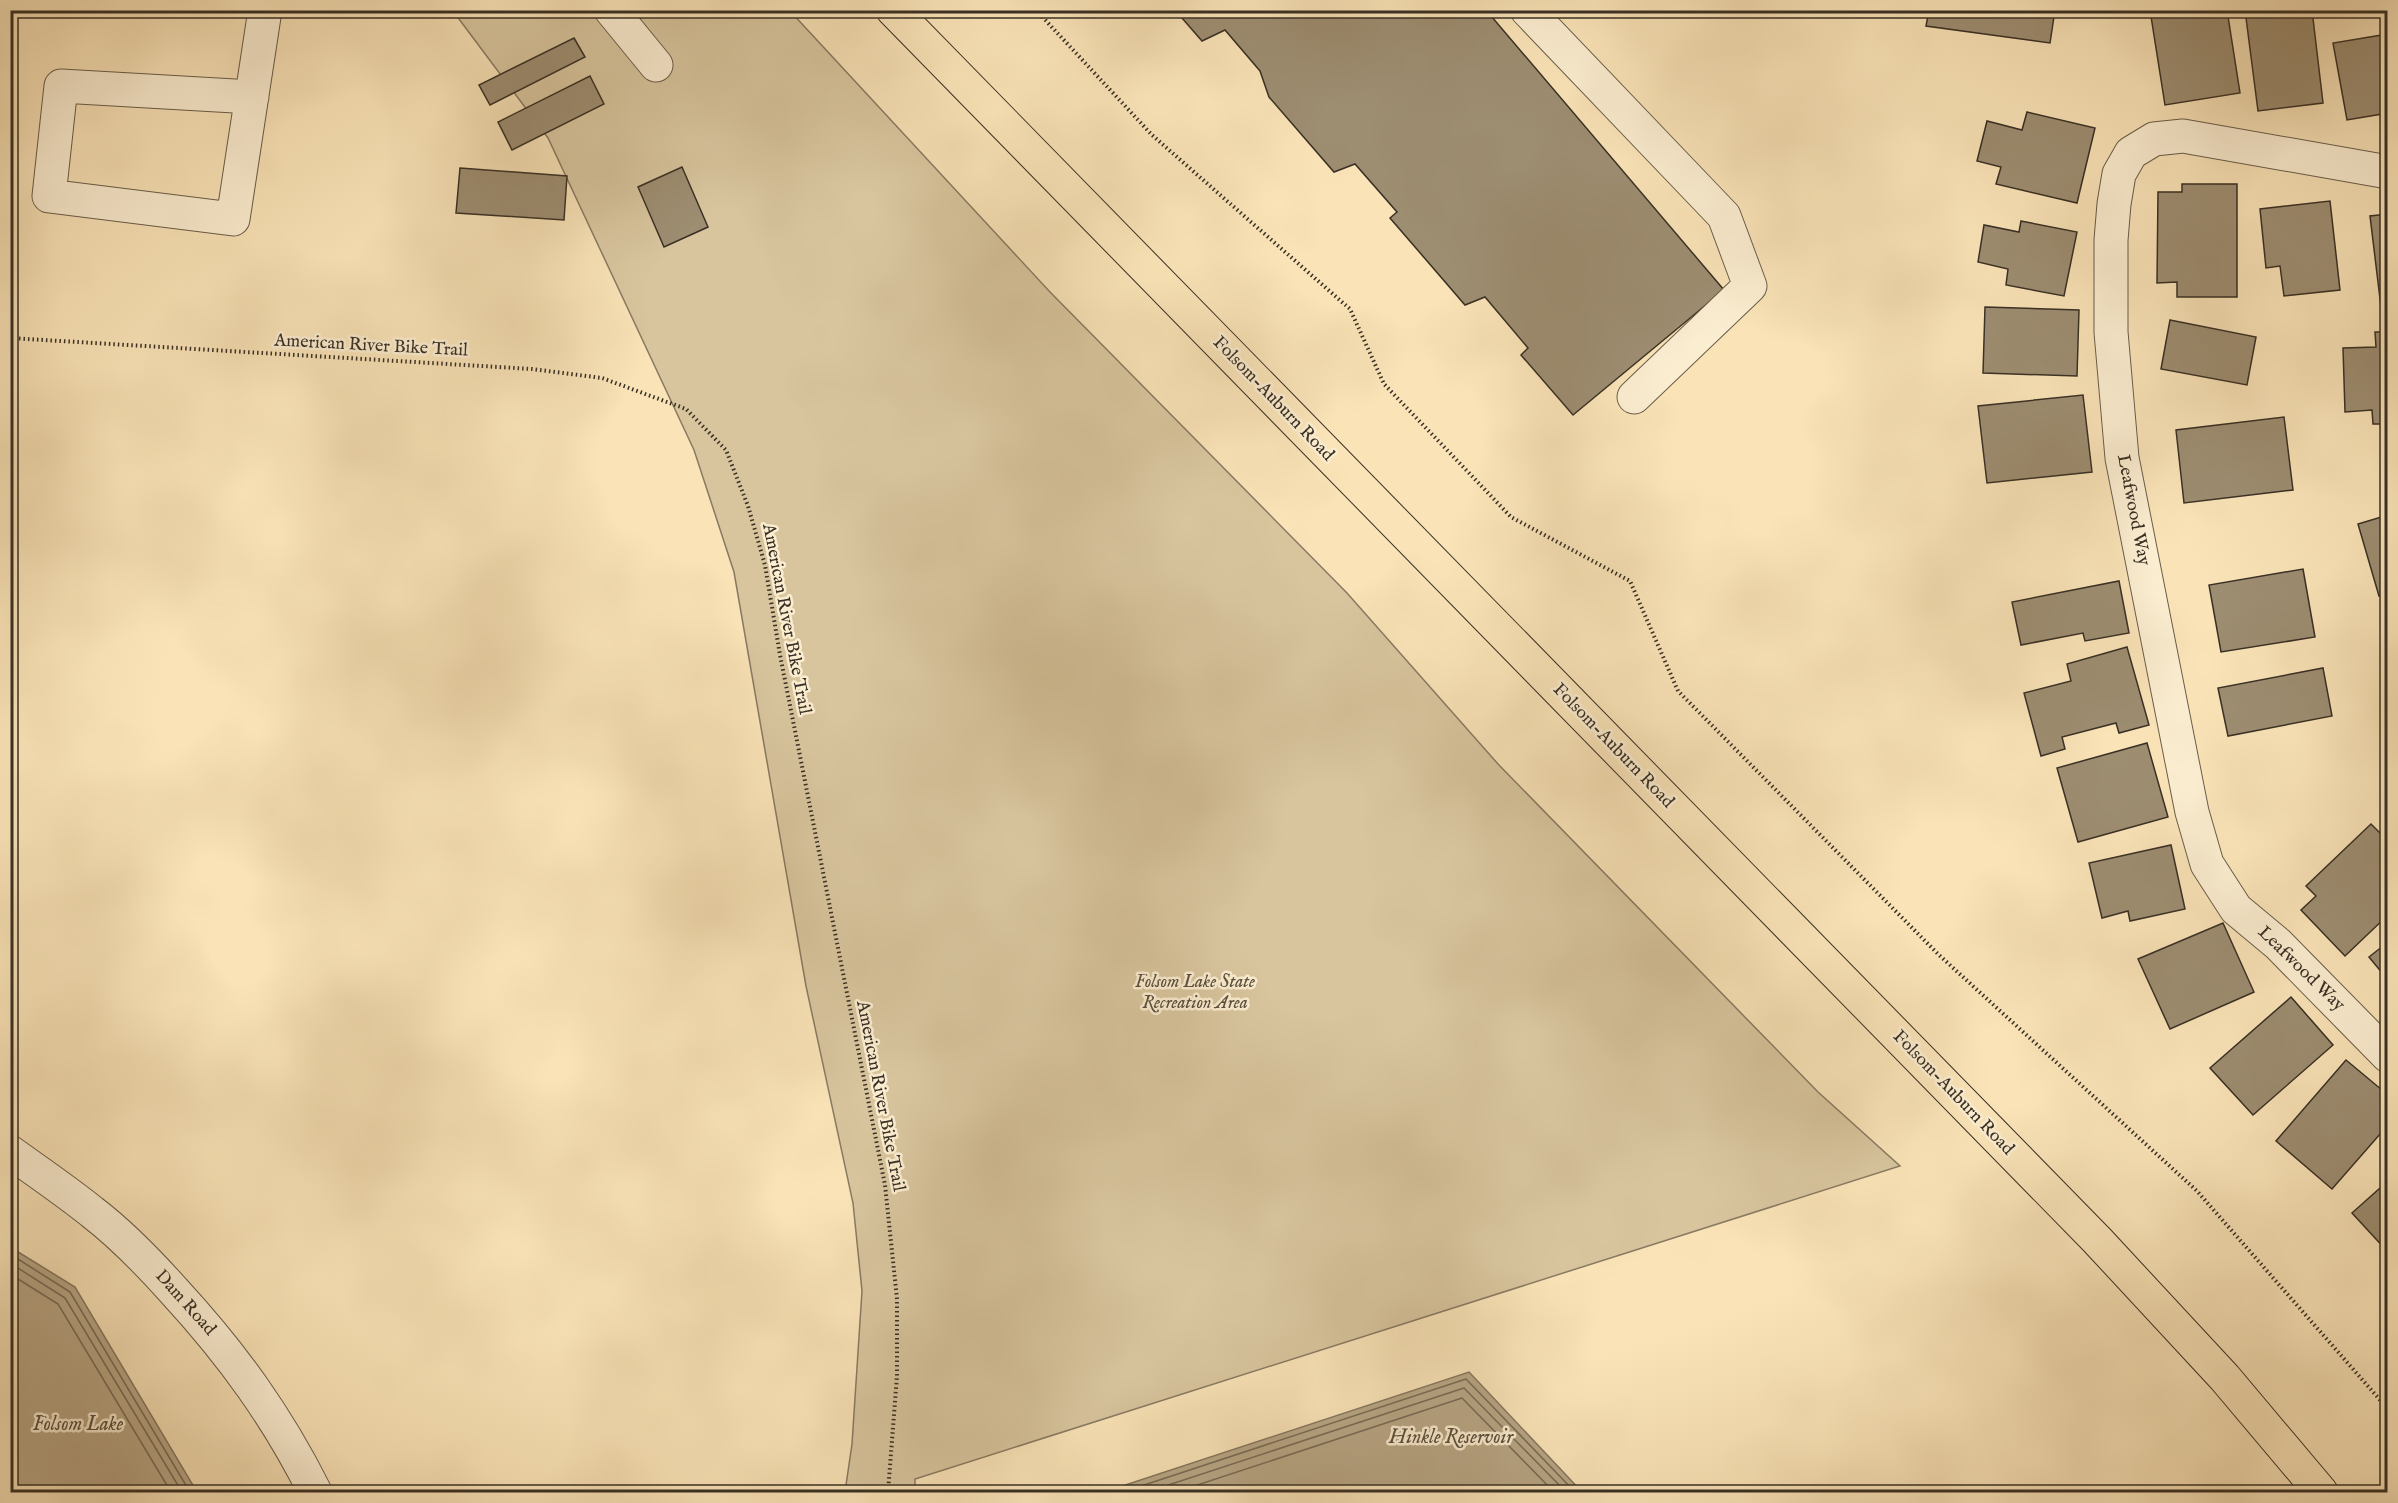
<svg xmlns="http://www.w3.org/2000/svg" width="2398" height="1503" font-family="'IM FELL English',serif">
	<rect width="100%" height="100%" fill="#f9e3b7"/>
	<filter id="stains"><feTurbulence type="fractalNoise" baseFrequency=".00333" numOctaves="4"/><feColorMatrix values="0 0 0 0 .2 0 0 0 0 .09 0 0 0 0 .02 0 0 0 .5 -.17"/></filter>
	<radialGradient id="worn" r=".72"><stop offset=".6" stop-color="#630" stop-opacity="0"/><stop offset="1" stop-color="#630" stop-opacity=".3"/></radialGradient>
	<path fill="#d8c59e" stroke="#887a62" stroke-width="1.5" d="M 453,11 L 790,11 L 1050,292 L 1347,593 L 1498,764 L 1818,1092 L 1900,1166 L 915,1479 L 915,1492 L 845,1492 L 852,1444 L 862,1291 L 853,1203 L 806,986 L 734,572 L 694,450 L 548,138 Z"/>
	<g fill="#b8a685" stroke="#85775f" stroke-width="1.5">
		<path d="M 10,1247 L 75,1287 L 197,1492 L 11,1492 Z"/>
		<path d="M 1469,1372 L 1582,1492 L 1104,1492 Z"/>
	</g>
	<g fill="none" stroke-linecap="round" stroke-linejoin="round">
		<g stroke="#786b55" stroke-width="1.5">
			<path d="M 10,1254 L 70,1292 L 190,1492"/>
			<path d="M 10,1263 L 65,1298 L 182,1492"/>
			<path d="M 10,1274 L 58,1304 L 171,1492"/>
			<path d="M 1123,1492 L 1466,1379 L 1575,1492"/>
			<path d="M 1147,1492 L 1464,1388 L 1566,1492"/>
			<path d="M 1176,1492 L 1462,1398 L 1554,1492"/>
		</g>
	</g>
	<g fill="#9d8d71" stroke="#393025" stroke-width="1.5">
		<path d="M 1175,10 L 1486,10 L 1724,290 L 1573,415 L 1521,355 L 1528,348 L 1485,297 L 1465,305 L 1390,218 L 1397,212 L 1355,164 L 1334,172 L 1269,97 L 1260,71 L 1225,30 L 1202,41 Z"/>
		<path d="M 1929,10 L 2055,10 L 2050,43 L 1926,26 Z"/>
		<path d="M 2150,10 L 2227,10 L 2240,93 L 2165,105 Z"/>
		<path d="M 2245,10 L 2312,10 L 2323,103 L 2258,111 Z"/>
		<path d="M 2388,34 L 2388,113 L 2347,120 L 2333,43 Z"/>
		<path d="M 574,38 L 585,57 L 490,105 L 479,85 Z"/>
		<path d="M 590,76 L 604,104 L 512,150 L 498,122 Z"/>
		<path d="M 2027,112 L 2095,128 L 2077,203 L 1996,184 L 2001,167 L 1977,161 L 1987,121 L 2022,130 Z"/>
		<path d="M 682,167 L 708,227 L 664,247 L 638,187 Z"/>
		<path d="M 460,168 L 567,176 L 564,220 L 456,213 Z"/>
		<path d="M 2182,184 L 2237,184 L 2237,297 L 2177,297 L 2177,282 L 2157,283 L 2158,192 L 2182,192 Z"/>
		<path d="M 2330,201 L 2340,290 L 2284,296 L 2280,266 L 2266,268 L 2260,209 Z"/>
		<path d="M 2388,214 L 2388,306 L 2381,307 L 2370,216 Z"/>
		<path d="M 2021,221 L 2077,232 L 2064,296 L 2006,285 L 2008,269 L 1978,262 L 1984,225 L 2019,232 Z"/>
		<path d="M 1985,307 L 2079,310 L 2077,376 L 1983,373 Z"/>
		<path d="M 2170,320 L 2256,337 L 2247,385 L 2161,369 Z"/>
		<path d="M 2375,332 L 2388,332 L 2388,424 L 2373,424 L 2372,410 L 2345,412 L 2343,348 L 2376,347 Z"/>
		<path d="M 2083,395 L 2092,472 L 1987,483 L 1978,406 Z"/>
		<path d="M 2284,417 L 2293,490 L 2184,503 L 2176,430 Z"/>
		<path d="M 2388,515 L 2388,593 L 2379,596 L 2358,524 Z"/>
		<path d="M 2303,569 L 2315,637 L 2221,652 L 2209,585 Z"/>
		<path d="M 2119,581 L 2129,633 L 2085,641 L 2083,633 L 2021,645 L 2012,602 Z"/>
		<path d="M 2127,647 L 2149,725 L 2119,733 L 2116,723 L 2062,737 L 2065,749 L 2041,756 L 2024,693 L 2071,681 L 2067,664 Z"/>
		<path d="M 2323,668 L 2332,716 L 2228,736 L 2218,688 Z"/>
		<path d="M 2147,743 L 2168,817 L 2078,842 L 2057,768 Z"/>
		<path d="M 2371,824 L 2388,841 L 2388,915 L 2345,956 L 2301,910 L 2316,896 L 2306,886 Z"/>
		<path d="M 2171,845 L 2185,909 L 2130,921 L 2128,911 L 2102,918 L 2089,863 Z"/>
		<path d="M 2223,923 L 2254,992 L 2170,1029 L 2138,959 Z"/>
		<path d="M 2388,942 L 2388,980 L 2369,957 Z"/>
		<path d="M 2291,997 L 2333,1045 L 2253,1115 L 2210,1068 Z"/>
		<path d="M 2346,1060 L 2388,1095 L 2388,1125 L 2332,1189 L 2276,1141 Z"/>
		<path d="M 2388,1181 L 2388,1252 L 2352,1213 Z"/>
	</g>
	<g fill="none" stroke-linecap="round" stroke-linejoin="round">
		<g stroke="#695d4a" stroke-width="35">
			<g id="minor">
				<path d="M 611,10 L 656,65"/>
				<path d="M 1527,10 L 1724,216 L 1750,286 L 1634,397"/>
				<path d="M 252,97 L 61,86 L 49,196 L 233,219 L 265,10"/>
				<path d="M 2388,172 L 2183,136 L 2154,139 L 2131,153 L 2119,174 L 2114,204 L 2111,240 L 2111,332 L 2122,458 L 2192,812 L 2207,864 L 2236,909 L 2278,944 L 2388,1056"/>
				<path d="M 10,1152 C 38,1172 66,1191 92,1212 C 122,1235 149,1263 174,1291 C 232,1354 277,1416 315,1492"/>
			</g>
		</g>
		<g stroke="#393025" stroke-width="35">
			<path id="major" d="M 893,10 L 2097,1240 L 2225,1378 L 2321,1492"/>
		</g>
		<g stroke="#393025" stroke-width="4" stroke-dasharray="1.5 3" stroke-linecap="butt">
			<path d="M 1036,10 L 1152,135 L 1350,309 L 1384,384 L 1511,517 L 1630,581 L 1678,691 L 1939,955 L 2197,1191 L 2388,1409"/>
			<path d="M 10,338 L 532,369 L 602,378 L 686,409 L 726,450 L 748,506 L 765,565 L 780,655 L 885,1185 L 897,1299 L 897,1376 L 888,1492"/>
		</g>
		<use href="#minor" stroke="#fbedd0" stroke-width="33"/>
		<use href="#major" stroke="#f9e3b7" stroke-width="33"/>
	</g>
	<g text-anchor="middle" dominant-baseline="central" stroke-width="5" stroke-linejoin="round" paint-order="stroke">
		<g font-size="18" fill="#393025" stroke="#fbedd0">
			<text transform="translate(371 346) rotate(3)">American River Bike Trail</text>
			<text transform="translate(1273 399) rotate(46)">Folsom-Auburn Road</text>
			<text transform="translate(2133 510) rotate(79)">Leafwood Way</text>
			<text transform="translate(786 619) rotate(79)">American River Bike Trail</text>
			<text transform="translate(1613 746) rotate(46)">Folsom-Auburn Road</text>
			<text transform="translate(2301 969) rotate(44)">Leafwood Way</text>
			<text transform="translate(1953 1093) rotate(46)">Folsom-Auburn Road</text>
			<text transform="translate(880 1096) rotate(79)">American River Bike Trail</text>
			<text transform="translate(185 1303) rotate(48)">Dam Road</text>
		</g>
		<g font-size="18" font-style="italic" fill="#594e3d" stroke="#fbedd0">
			<text x="1195" y="982">Folsom Lake State<tspan x="1195" dy="21">Recreation Area</tspan></text>
		</g>
		<g font-size="20" font-style="italic" fill="#594e3d" stroke="#fbedd0">
			<text x="78" y="1424">Folsom Lake</text>
			<text x="1451" y="1437">Hinkle Reservoir</text>
		</g>
	</g>
	<rect width="2398" height="1503" fill="none" stroke="#f9e3b7" stroke-width="36"/>
	<rect x="12" y="12" width="2374" height="1479" fill="none" stroke="#393025" stroke-width="3"/>
	<rect x="18" y="18" width="2362" height="1467" fill="none" stroke="#393025" stroke-width="1.5"/>
	<rect width="100%" height="100%" filter="url(#stains)"/>
	<rect width="100%" height="100%" fill="url(#worn)"/>
</svg>
